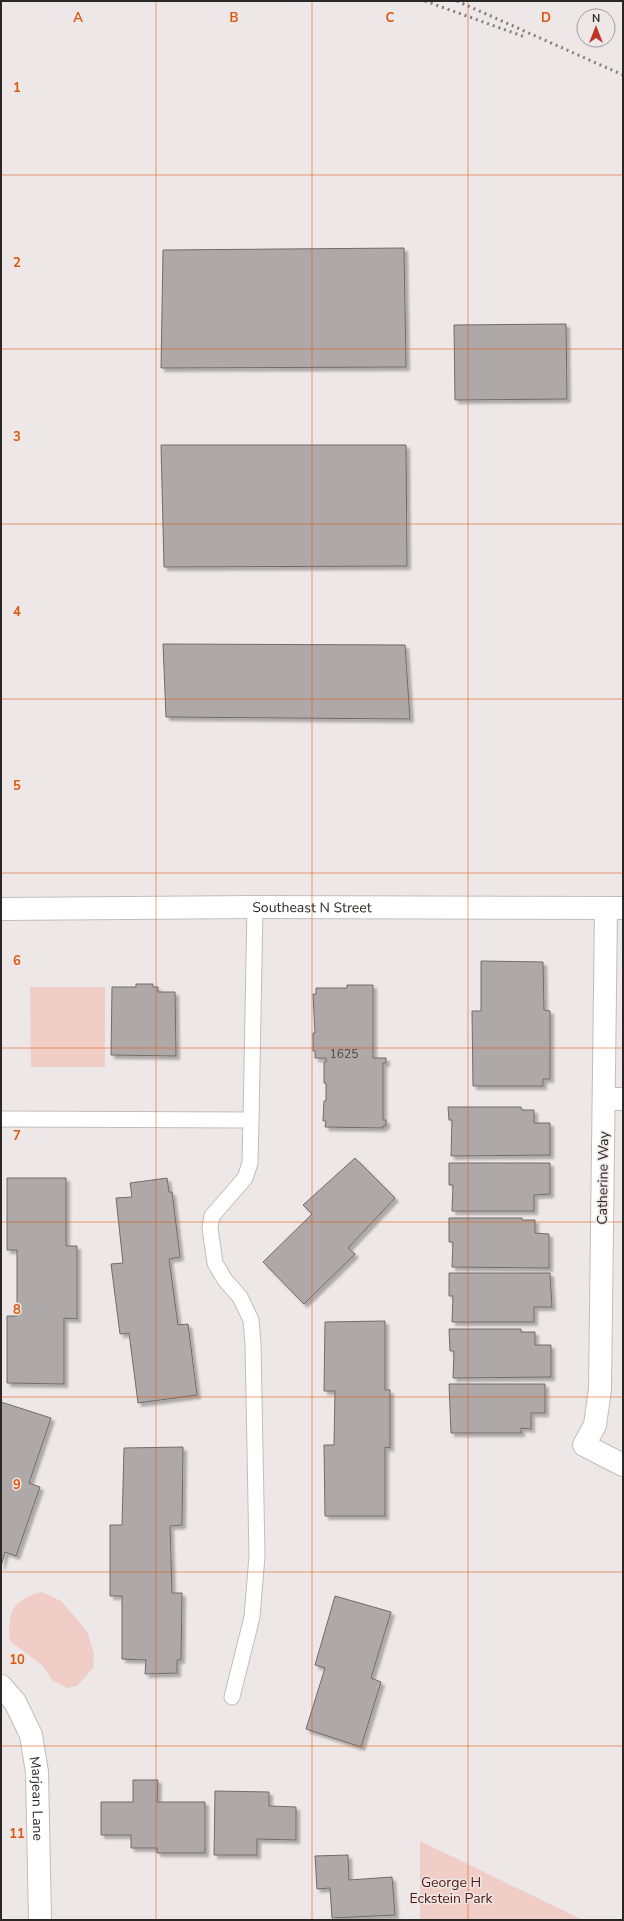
<svg xmlns="http://www.w3.org/2000/svg" width="624" height="1921" font-family="'Nunito Sans',sans-serif">
	<defs>
		<filter id="shadow"><feDropShadow dx="3.5" dy="3.5" stdDeviation="1" flood-color="#0004"/></filter>
	</defs>
	<rect width="100%" height="100%" fill="#ede7e7"/>
	<g fill="#f0cdc6">
		<path d="M 30,987 L 105,987 L 105,1067 L 31,1067 Z"/>
		<path d="M 42,1592 L 61,1601 L 82,1625 L 88,1634 L 94,1653 L 93,1668 L 77,1686 L 68,1688 L 53,1681 L 42,1665 L 10,1641 C 7,1612 13,1599 42,1592 Z"/>
		<path d="M 420,1841 L 583,1920 L 420,1920 Z"/>
	</g>
	<g fill="#aea9a8" stroke="#706c6b" filter="url(#shadow)">
		<path d="M 404,248 L 406,367 L 161,368 L 163,250 Z"/>
		<path d="M 566,324 L 567,399 L 455,400 L 454,325 Z"/>
		<path d="M 161,445 L 406,445 L 407,566 L 164,567 Z"/>
		<path d="M 163,644 L 405,645 L 410,719 L 166,717 Z"/>
		<path d="M 481,961 L 543,962 L 544,1010 L 550,1011 L 550,1079 L 543,1079 L 543,1086 L 473,1086 L 472,1011 L 481,1011 Z"/>
		<path d="M 136,984 L 153,984 L 153,987 L 158,987 L 158,992 L 175,992 L 176,1056 L 111,1055 L 112,987 L 136,987 Z"/>
		<path d="M 347,985 L 373,985 L 373,1058 L 386,1058 L 386,1063 L 383,1063 L 383,1120 L 386,1120 L 386,1126 L 383,1126 L 383,1128 L 325,1127 L 326,1121 L 323,1121 L 324,1101 L 326,1101 L 326,1083 L 324,1083 L 324,1062 L 326,1062 L 326,1058 L 315,1058 L 315,1051 L 313,1051 L 313,1033 L 315,1033 L 313,994 L 316,994 L 316,988 L 347,988 Z"/>
		<path d="M 448,1107 L 521,1107 L 522,1110 L 534,1110 L 534,1123 L 550,1123 L 550,1155 L 451,1156 L 452,1120 L 449,1120 Z"/>
		<path d="M 355,1158 L 395,1198 L 348,1248 L 355,1254 L 304,1304 L 263,1262 L 312,1214 L 303,1205 Z"/>
		<path d="M 449,1163 L 550,1163 L 550,1194 L 534,1195 L 534,1211 L 452,1211 L 453,1185 L 449,1185 Z"/>
		<path d="M 7,1178 L 66,1178 L 66,1246 L 77,1246 L 77,1319 L 64,1318 L 64,1384 L 7,1383 L 7,1316 L 17,1316 L 17,1250 L 7,1250 Z"/>
		<path d="M 167,1178 L 169,1192 L 172,1192 L 180,1257 L 169,1259 L 178,1325 L 188,1324 L 197,1395 L 138,1403 L 129,1333 L 120,1334 L 111,1264 L 123,1263 L 116,1198 L 132,1197 L 130,1183 Z"/>
		<path d="M 449,1218 L 522,1218 L 522,1220 L 535,1220 L 535,1233 L 549,1234 L 549,1268 L 452,1267 L 453,1242 L 449,1242 Z"/>
		<path d="M 449,1273 L 550,1273 L 552,1307 L 534,1307 L 534,1322 L 452,1322 L 453,1296 L 449,1296 Z"/>
		<path d="M 385,1321 L 385,1390 L 390,1390 L 390,1448 L 385,1447 L 385,1516 L 325,1516 L 324,1445 L 334,1445 L 335,1391 L 324,1391 L 325,1322 Z"/>
		<path d="M 449,1329 L 521,1329 L 521,1332 L 535,1332 L 535,1345 L 551,1345 L 551,1377 L 453,1378 L 454,1351 L 450,1351 Z"/>
		<path d="M 449,1384 L 545,1384 L 545,1413 L 531,1413 L 531,1429 L 521,1428 L 521,1433 L 451,1433 Z"/>
		<path d="M 1,1402 L 51,1418 L 29,1483 L 40,1487 L 16,1556 L 5,1552 L 1,1566 Z"/>
		<path d="M 183,1447 L 182,1525 L 170,1526 L 172,1593 L 182,1593 L 181,1660 L 177,1660 L 177,1673 L 145,1674 L 146,1660 L 122,1659 L 122,1596 L 110,1596 L 110,1525 L 122,1525 L 124,1448 Z"/>
		<path d="M 335,1596 L 391,1612 L 371,1678 L 381,1682 L 361,1747 L 306,1729 L 325,1668 L 315,1665 Z"/>
		<path d="M 133,1780 L 158,1780 L 157,1802 L 205,1802 L 205,1853 L 157,1853 L 157,1848 L 131,1848 L 131,1835 L 101,1835 L 101,1802 L 133,1802 Z"/>
		<path d="M 215,1791 L 269,1792 L 269,1806 L 296,1807 L 296,1840 L 257,1839 L 257,1855 L 214,1855 Z"/>
		<path d="M 348,1855 L 349,1880 L 392,1877 L 395,1915 L 332,1918 L 330,1888 L 317,1889 L 315,1856 Z"/>
	</g>
	<g fill="none" stroke-linecap="round" stroke-linejoin="round">
		<g stroke="#c2bdbd" stroke-width="17">
			<g id="lane">
				<path d="M 1,1119 L 251,1120 L 250,1163 L 245,1178 L 212,1216 L 210,1228 L 215,1263 L 225,1280 L 240,1297 L 251,1320 L 253,1343 L 257,1556 L 252,1617 L 232,1697"/>
				<path d="M 251,1120 L 255,907"/>
			</g>
		</g>
		<g stroke="#c2bdbd" stroke-width="24">
			<g id="street">
				<path d="M 606,909 L 600,1389 L 595,1425 L 584,1445 L 623,1465"/>
				<path d="M 604,1099 L 623,1099"/>
				<path id="s1" d="M 1,1686 L 15,1702 L 31,1735 L 37,1772 L 40,1920"/>
			</g>
		</g>
		<g stroke="#c2bdbd" stroke-width="24">
			<g id="secondary">
				<path id="s2" d="M 1,909 L 255,907 L 623,908"/>
			</g>
		</g>
		<use href="#lane" stroke="#fff" stroke-width="15"/>
		<use href="#street" stroke="#fff" stroke-width="22"/>
		<use href="#secondary" stroke="#fff" stroke-width="22"/>
		<g stroke="#827f7e" stroke-width="3" stroke-dasharray="2 4" stroke-linecap="butt">
			<path d="M 425,1 L 525,37"/>
			<path d="M 457,1 L 623,75"/>
		</g>
	</g>
	<path fill="none" stroke="#de570d" stroke-width="1" stroke-opacity="0.55" d="M 156,1 L 156,1920M 312,1 L 312,1920M 468,1 L 468,1920M 1,175 L 623,175M 1,349 L 623,349M 1,524 L 623,524M 1,699 L 623,699M 1,873 L 623,873M 1,1048 L 623,1048M 1,1222 L 623,1222M 1,1397 L 623,1397M 1,1572 L 623,1572M 1,1746 L 623,1746"/>
	<g text-anchor="middle" dominant-baseline="central" stroke-width="3" stroke-linejoin="round" paint-order="stroke">
		<g font-size="12" fill="#4a4847">
			<text x="344" y="1054">1625</text>
		</g>
		<g font-size="14" fill="#292827" stroke="#ede7e7">
			<text stroke="none"><textPath href="#s2" startOffset="311">Southeast N Street</textPath></text>
			<text transform="translate(603 1178) rotate(-89)">Catherine Way</text>
			<text stroke="none"><textPath href="#s1" startOffset="122">Marjean Lane</textPath></text>
		</g>
		<g font-size="14" fill="#501912" stroke="#ede7e7">
			<text x="451" y="1882">George H<tspan x="451" dy="16">Eckstein Park</tspan></text>
		</g>
	</g>
	<g font-size="13" text-anchor="middle" font-weight="bold" fill="#de570d" stroke="#ede7e7" stroke-width="3" stroke-linejoin="round" paint-order="stroke">
		<text x="78" y="22">A</text>
		<text x="234" y="22">B</text>
		<text x="390" y="22">C</text>
		<text x="546" y="22">D</text>
		<text x="17" y="92">1</text>
		<text x="17" y="267">2</text>
		<text x="17" y="441">3</text>
		<text x="17" y="616">4</text>
		<text x="17" y="790">5</text>
		<text x="17" y="965">6</text>
		<text x="17" y="1140">7</text>
		<text x="17" y="1314">8</text>
		<text x="17" y="1489">9</text>
		<text x="17" y="1664">10</text>
		<text x="17" y="1838">11</text>
	</g>
	<rect width="624" height="1921" fill="none" stroke="#292827" stroke-width="4"/>
	<g transform="translate(596 28)"><circle r="19" fill="#ede7e7" stroke="#9f9b9a"/>
	<path d="M0-3L7 15L0 10L-7 15Z" fill="#c03424"/>
	<text y="-6" font-size="11" font-weight="bold" text-anchor="middle" fill="#292827">N</text>
	</g>
</svg>
